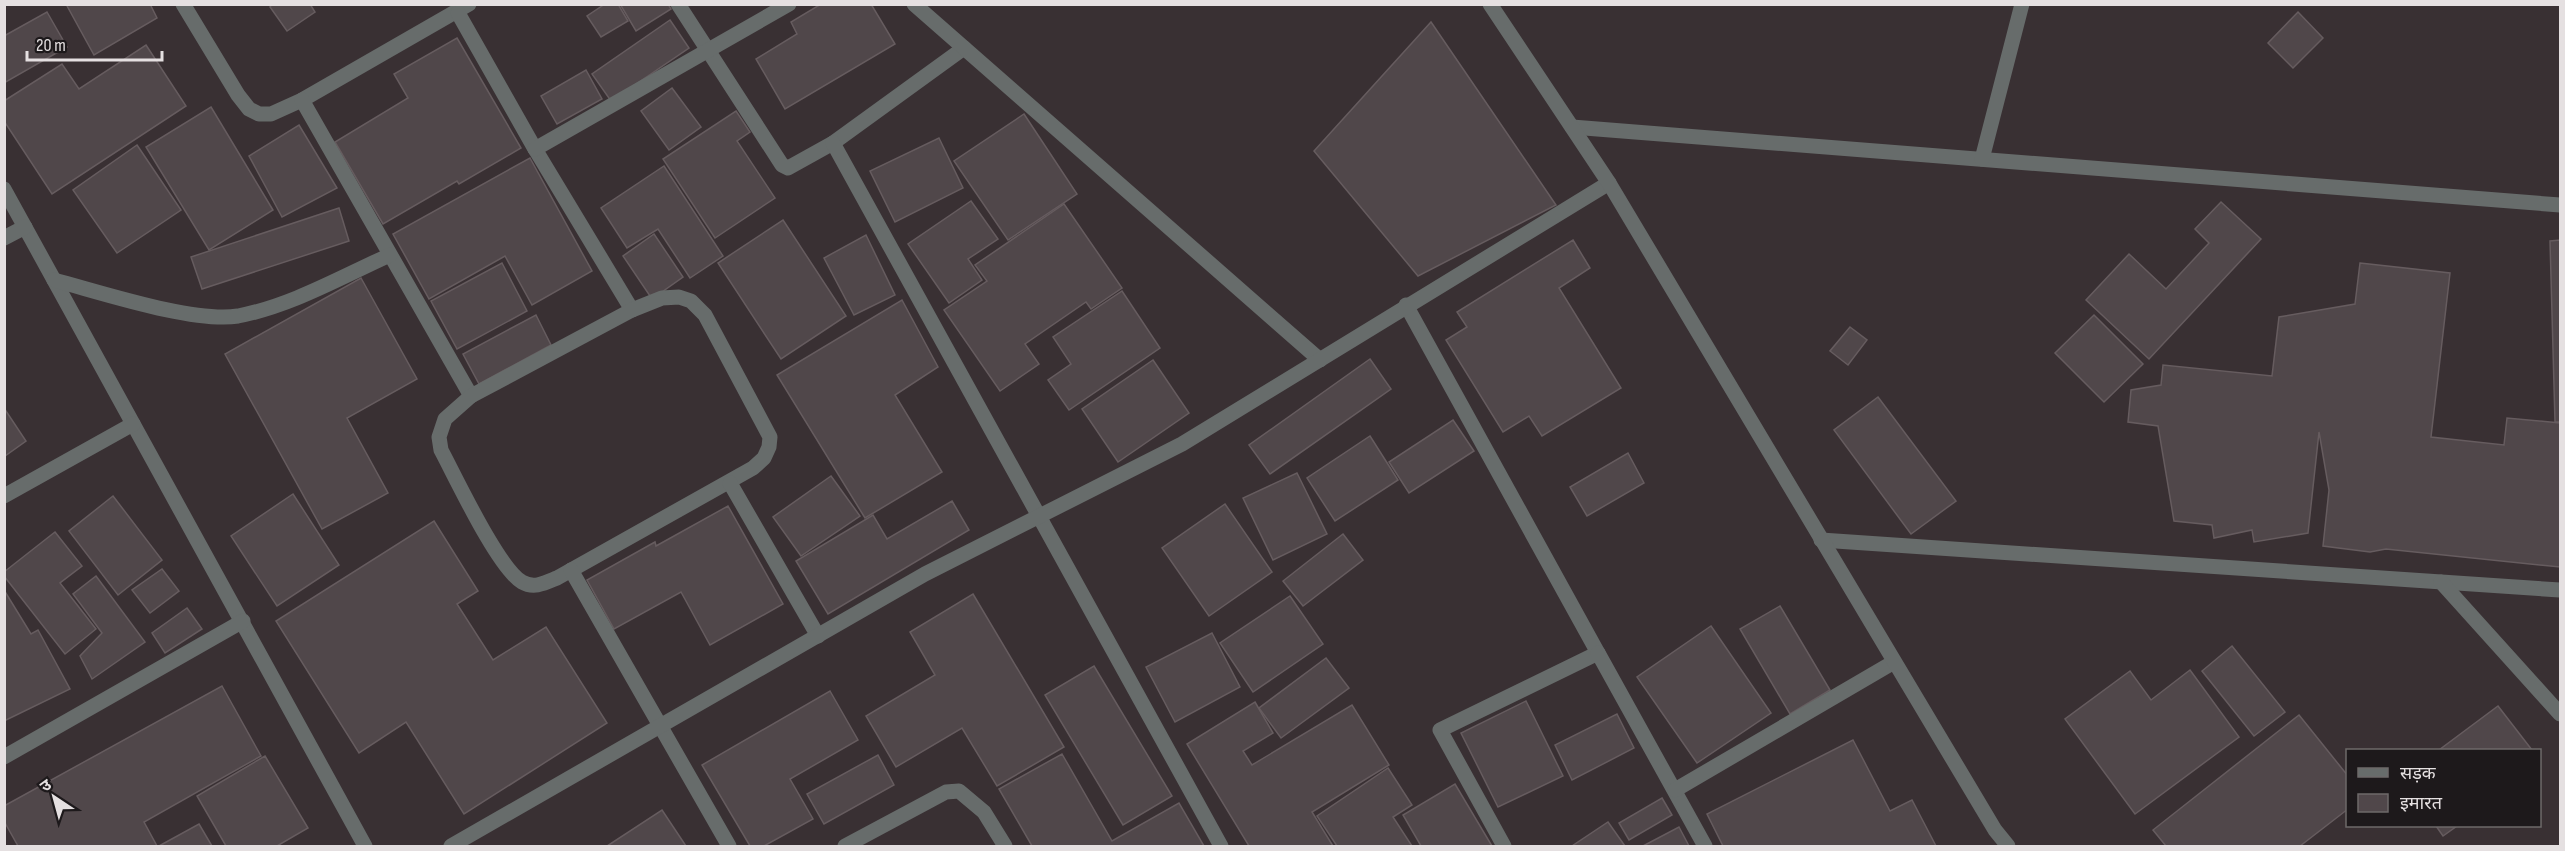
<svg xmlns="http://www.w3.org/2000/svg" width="2565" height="851" font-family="'Sofia Sans Condensed','Noto Sans Devanagari',sans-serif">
	<rect width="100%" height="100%" fill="#393033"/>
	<g fill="#50474a" stroke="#665c5f" stroke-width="1.5">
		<path d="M 66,4 L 150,4 L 157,18 L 94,55 Z"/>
		<path d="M 272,4 L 310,4 L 315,12 L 287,31 L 270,7 Z"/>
		<path d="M 605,4 L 618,4 L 628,21 L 601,37 L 587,16 Z"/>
		<path d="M 620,4 L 668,4 L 671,9 L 636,31 Z"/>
		<path d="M 821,4 L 871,4 L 895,44 L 785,109 L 756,59 L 797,34 L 791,22 Z"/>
		<path d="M 47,12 L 67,47 L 4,83 L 4,36 Z"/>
		<path d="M 2298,12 L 2323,38 L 2293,68 L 2268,43 Z"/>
		<path d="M 670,20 L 689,48 L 611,101 L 592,74 Z"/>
		<path d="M 1431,22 L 1556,205 L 1418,276 L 1314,151 Z"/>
		<path d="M 457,38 L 521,148 L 459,184 L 457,181 L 383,224 L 335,142 L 408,98 L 394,74 Z"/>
		<path d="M 146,45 L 186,106 L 52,194 L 4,121 L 4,101 L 62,64 L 79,89 Z"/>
		<path d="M 586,70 L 602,99 L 557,124 L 541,96 Z"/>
		<path d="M 672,88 L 701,127 L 669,150 L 641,111 Z"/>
		<path d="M 211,107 L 273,210 L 209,250 L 146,147 Z"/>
		<path d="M 736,111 L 750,132 L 737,141 L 775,198 L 715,238 L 663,159 Z"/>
		<path d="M 1024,114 L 1077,194 L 1008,240 L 954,161 Z"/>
		<path d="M 299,125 L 337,188 L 282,217 L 249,156 Z"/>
		<path d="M 939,138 L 963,188 L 895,222 L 870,171 Z"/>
		<path d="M 137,145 L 181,210 L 117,253 L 73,190 Z"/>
		<path d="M 530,158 L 592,271 L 532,305 L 505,256 L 429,299 L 393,234 Z"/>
		<path d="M 664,166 L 723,256 L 690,278 L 658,229 L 627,248 L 601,208 Z"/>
		<path d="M 971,201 L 998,239 L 968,259 L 982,280 L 949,303 L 908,244 Z"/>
		<path d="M 2221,202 L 2261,239 L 2149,359 L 2086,300 L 2129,254 L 2166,289 L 2209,243 L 2195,229 Z"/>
		<path d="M 1064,204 L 1122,288 L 1091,309 L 1086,302 L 1025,344 L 1039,364 L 1000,391 L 944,310 L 987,281 L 975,265 Z"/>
		<path d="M 339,208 L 349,241 L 202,289 L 191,257 Z"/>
		<path d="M 783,220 L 846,316 L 781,359 L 718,263 Z"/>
		<path d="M 654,234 L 683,277 L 652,299 L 623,256 Z"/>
		<path d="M 866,235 L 895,295 L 854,315 L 824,258 Z"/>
		<path d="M 1573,240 L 1590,268 L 1559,288 L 1621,388 L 1542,436 L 1529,416 L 1503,432 L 1446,340 L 1467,327 L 1457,312 Z"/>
		<path d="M 2560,240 L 2560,422 L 2555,422 L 2550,241 Z"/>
		<path d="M 502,263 L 527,311 L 457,349 L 431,301 Z"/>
		<path d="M 2360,263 L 2450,273 L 2431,437 L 2504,445 L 2507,418 L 2560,423 L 2560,567 L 2386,549 L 2370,552 L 2323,546 L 2329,490 L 2319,432 L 2308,533 L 2254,542 L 2252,530 L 2214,538 L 2212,525 L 2174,521 L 2158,426 L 2128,422 L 2131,390 L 2161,385 L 2163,365 L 2272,376 L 2279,317 L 2355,304 Z"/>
		<path d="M 361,278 L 417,379 L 347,418 L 388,493 L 322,529 L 225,354 Z"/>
		<path d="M 1122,291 L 1160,348 L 1069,410 L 1048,380 L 1071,364 L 1053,337 Z"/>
		<path d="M 902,300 L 938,367 L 895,395 L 942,472 L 865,518 L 777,375 Z"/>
		<path d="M 536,315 L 551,345 L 479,384 L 463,354 Z"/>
		<path d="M 2094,315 L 2143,364 L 2104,402 L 2055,353 Z"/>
		<path d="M 1850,327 L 1867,340 L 1848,365 L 1830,351 Z"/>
		<path d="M 1370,359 L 1391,389 L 1270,474 L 1249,445 Z"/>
		<path d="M 1153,360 L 1189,413 L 1118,462 L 1082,409 Z"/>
		<path d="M 1878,397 L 1956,501 L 1911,534 L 1834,430 Z"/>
		<path d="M 4,408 L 26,441 L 5,456 L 4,455 Z"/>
		<path d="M 1453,420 L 1474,451 L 1409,493 L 1389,462 Z"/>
		<path d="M 1370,436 L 1398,480 L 1335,521 L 1307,478 Z"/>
		<path d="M 1628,453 L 1644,483 L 1587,516 L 1570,487 Z"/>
		<path d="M 1297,473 L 1327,534 L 1273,560 L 1243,498 Z"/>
		<path d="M 831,476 L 860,516 L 801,556 L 773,517 Z"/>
		<path d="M 293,494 L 339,565 L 277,606 L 231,536 Z"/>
		<path d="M 113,496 L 162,560 L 118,595 L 69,531 Z"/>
		<path d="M 952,501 L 969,530 L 828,614 L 796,561 L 873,515 L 887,539 Z"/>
		<path d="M 1225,504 L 1272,572 L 1209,616 L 1162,548 Z"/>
		<path d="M 728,506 L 783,604 L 710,645 L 681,592 L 614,629 L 587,580 L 655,542 L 656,546 Z"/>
		<path d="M 434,521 L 478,591 L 457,604 L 493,660 L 546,627 L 607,723 L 464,814 L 406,722 L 359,753 L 276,621 Z"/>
		<path d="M 55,532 L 82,566 L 60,583 L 96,629 L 65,654 L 4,576 L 4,572 Z"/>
		<path d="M 1343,534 L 1363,560 L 1303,606 L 1283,581 Z"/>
		<path d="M 162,569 L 179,591 L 150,613 L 132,590 Z"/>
		<path d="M 96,576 L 145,642 L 92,679 L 80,656 L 102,633 L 73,594 Z"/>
		<path d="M 4,590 L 31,634 L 38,630 L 70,689 L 4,721 Z"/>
		<path d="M 973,594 L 1064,747 L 997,786 L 962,728 L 896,767 L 866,716 L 935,675 L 910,632 Z"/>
		<path d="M 1290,596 L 1323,644 L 1253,692 L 1220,643 Z"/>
		<path d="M 1780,606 L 1830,690 L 1790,714 L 1740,629 Z"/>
		<path d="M 187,608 L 202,629 L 165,653 L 152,633 Z"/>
		<path d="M 1711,626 L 1771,713 L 1697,763 L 1637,677 Z"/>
		<path d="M 1212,633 L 1240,687 L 1175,722 L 1146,667 Z"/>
		<path d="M 2232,646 L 2285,712 L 2254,736 L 2202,671 Z"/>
		<path d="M 1326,658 L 1349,688 L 1281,738 L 1259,708 Z"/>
		<path d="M 1094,666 L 1172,796 L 1123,825 L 1045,695 Z"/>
		<path d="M 2190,670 L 2239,737 L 2135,814 L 2065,719 L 2130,671 L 2151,700 Z"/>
		<path d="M 222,686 L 261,756 L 144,822 L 157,846 L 18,846 L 4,821 L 4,806 Z"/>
		<path d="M 830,691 L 858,740 L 790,779 L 813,819 L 764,846 L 750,846 L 702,765 Z"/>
		<path d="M 1526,701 L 1563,776 L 1498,807 L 1461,733 Z"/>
		<path d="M 1255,702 L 1273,733 L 1243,751 L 1252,765 L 1352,705 L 1389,765 L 1312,812 L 1333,846 L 1249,846 L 1187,744 Z"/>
		<path d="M 2498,706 L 2532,750 L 2439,750 Z"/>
		<path d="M 1617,714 L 1634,748 L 1572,780 L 1555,745 Z"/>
		<path d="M 2299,715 L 2348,776 L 2348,809 L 2300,846 L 2166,846 L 2153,830 Z"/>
		<path d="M 1853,740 L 1890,811 L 1912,800 L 1936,846 L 1723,846 L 1707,814 Z"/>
		<path d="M 1062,754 L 1112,841 L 1179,803 L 1204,846 L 1032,846 L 999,789 Z"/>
		<path d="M 878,755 L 894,785 L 824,824 L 807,794 Z"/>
		<path d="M 265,756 L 308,828 L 277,846 L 226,846 L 197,796 Z"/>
		<path d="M 1388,768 L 1412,805 L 1393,817 L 1412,846 L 1337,846 L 1317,816 Z"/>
		<path d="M 1455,784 L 1492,846 L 1421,846 L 1403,815 Z"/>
		<path d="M 1662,798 L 1672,815 L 1629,840 L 1619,823 Z"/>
		<path d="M 662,810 L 686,846 L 607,846 Z"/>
		<path d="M 1608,822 L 1625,846 L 1572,846 Z"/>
		<path d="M 199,824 L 212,846 L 159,846 Z"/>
		<path d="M 2436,826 L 2457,826 L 2443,836 Z"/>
		<path d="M 1679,827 L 1689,846 L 1643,846 Z"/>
	</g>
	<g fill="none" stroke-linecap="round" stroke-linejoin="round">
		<g stroke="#676c6b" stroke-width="15">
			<path d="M 183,4 L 238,95 L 249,109 L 259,114 L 271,114 L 302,100 L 469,4"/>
			<path d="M 678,4 L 782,165 L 788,168 L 833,143 L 964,48"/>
			<path d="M 914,4 L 1320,360"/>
			<path d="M 458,13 L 535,149 L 632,310"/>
			<path d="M 302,100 L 471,396"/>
			<path d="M 1572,127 L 2560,205"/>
			<path d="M 833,143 L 1221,846"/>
			<path d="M 535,149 L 789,4"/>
			<path d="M 1982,159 L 2022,4"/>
			<path d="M 4,189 L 365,846"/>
			<path d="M 4,238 L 25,227"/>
			<path d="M 54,280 C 100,292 193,323 238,316 C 291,306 341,277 390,255"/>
			<path d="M 679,297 L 691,301 L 705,315 L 770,437 L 769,447 L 764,458 L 753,468 L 557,578 C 545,583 534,589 522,582 C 498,568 456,478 441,450 L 439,437 L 445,419 L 471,396 L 632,310 L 662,298 Z"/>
			<path d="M 1406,305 L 1598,653 L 1440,730 L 1504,846"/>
			<path d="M 730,483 L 818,636"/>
			<path d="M 4,496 L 133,424"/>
			<path d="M 1821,540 L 2560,590"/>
			<path d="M 571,570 L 729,846"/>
			<path d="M 2441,582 L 2560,714"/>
			<path d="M 1598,653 L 1705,846"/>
			<path d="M 4,757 L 243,621"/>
			<path d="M 1675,790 L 1894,662"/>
			<path d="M 451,846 L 925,574 L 1182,444 L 1609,183"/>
			<path d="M 845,846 L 946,792 L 959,791 L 984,812 L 1005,846"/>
		</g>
		<path stroke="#676c6b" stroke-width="15" d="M 1490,4 L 1609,183 L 1995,830 L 2008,846"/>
	</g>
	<rect width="2565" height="851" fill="none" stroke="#e5e0e1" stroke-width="12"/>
	<rect x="2346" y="749" width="195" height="78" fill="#1d191b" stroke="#6d696a" stroke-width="1.5"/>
	<rect x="2358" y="768" width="30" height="9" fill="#676c6b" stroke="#6d696a" stroke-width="1.5"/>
	<text x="2400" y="779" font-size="18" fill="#e5e0e1">सड़क</text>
	<rect x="2358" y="794" width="30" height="18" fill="#50474a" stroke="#6d696a" stroke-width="1.5"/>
	<text x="2400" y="809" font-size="18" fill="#e5e0e1">इमारत</text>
	<g transform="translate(54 797) rotate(324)" stroke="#1d191b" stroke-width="4.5" paint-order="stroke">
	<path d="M0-4.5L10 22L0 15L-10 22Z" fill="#e5e0e1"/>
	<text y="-9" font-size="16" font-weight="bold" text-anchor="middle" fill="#e5e0e1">उ</text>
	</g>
	<path d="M27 51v9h135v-9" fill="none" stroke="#e5e0e1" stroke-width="3"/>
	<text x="36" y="51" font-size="18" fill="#e5e0e1" stroke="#1d191b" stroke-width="4.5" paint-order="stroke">20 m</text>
</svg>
